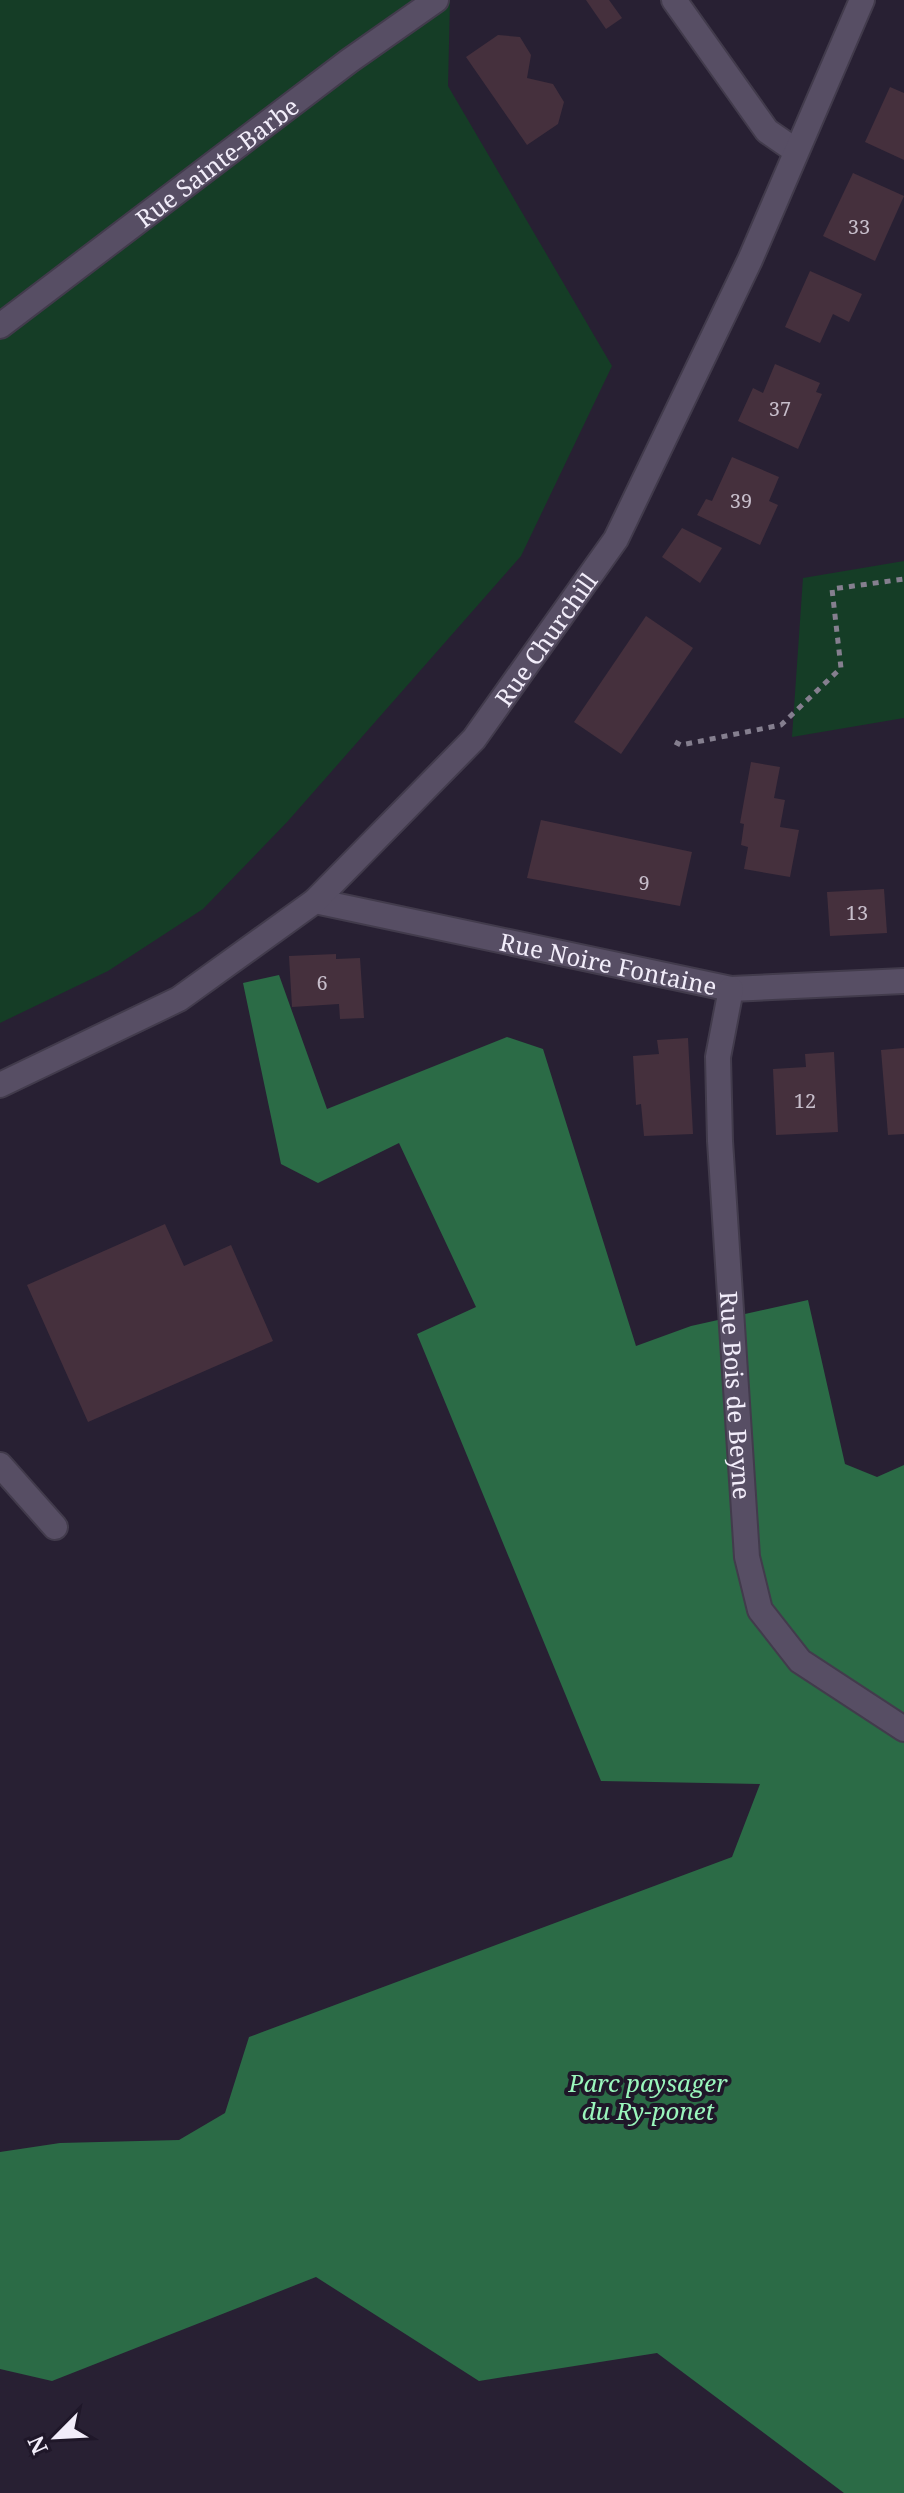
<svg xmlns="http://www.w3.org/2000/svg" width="904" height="2493" font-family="'Noto Serif',serif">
	<rect width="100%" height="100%" fill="#282033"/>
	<g fill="#153d26">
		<path d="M 0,0 L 450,0 L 448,86 L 612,366 L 521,556 L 288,821 L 203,909 L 108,971 L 0,1023 Z"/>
		<path d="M 904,561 L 904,718 L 792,737 L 803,578 Z"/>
	</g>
	<path fill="#2b6b46" d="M 279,975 L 327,1109 L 507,1037 L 543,1049 L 636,1346 L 691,1326 L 808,1300 L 845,1464 L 877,1477 L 904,1465 L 904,2493 L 844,2493 L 657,2353 L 479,2381 L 316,2277 L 52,2381 L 0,2369 L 0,2152 L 60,2143 L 179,2140 L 225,2113 L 249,2037 L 732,1857 L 760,1784 L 601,1781 L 417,1334 L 476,1307 L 399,1143 L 318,1183 L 281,1164 L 243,983 Z"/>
	<g fill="#45303d">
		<path d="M 586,0 L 609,0 L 622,18 L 606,29 Z"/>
		<path d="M 498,35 L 520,37 L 531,55 L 527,78 L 553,84 L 564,102 L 558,124 L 527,145 L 466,57 Z"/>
		<path d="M 890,87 L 904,93 L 904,160 L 865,142 Z"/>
		<path d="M 853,173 L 904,196 L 875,261 L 823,236 Z"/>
		<path d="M 810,271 L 862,294 L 849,322 L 833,314 L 820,343 L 785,327 Z"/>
		<path d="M 775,364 L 820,383 L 816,392 L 822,394 L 798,449 L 738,421 L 753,388 L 763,393 Z"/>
		<path d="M 732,457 L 779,477 L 769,501 L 778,505 L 760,545 L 697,515 L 706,499 L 712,501 Z"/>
		<path d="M 682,528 L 722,548 L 700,583 L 662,557 Z"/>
		<path d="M 646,616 L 693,648 L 621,754 L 574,722 Z"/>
		<path d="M 751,762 L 780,767 L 774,798 L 785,800 L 780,827 L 799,830 L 790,877 L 744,869 L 748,847 L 741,845 L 744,824 L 740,823 Z"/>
		<path d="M 541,820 L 692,852 L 680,906 L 527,878 Z"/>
		<path d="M 884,889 L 887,933 L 830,936 L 827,892 Z"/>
		<path d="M 336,954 L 336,959 L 360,958 L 364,1018 L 340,1019 L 339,1004 L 292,1007 L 289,956 Z"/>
		<path d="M 688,1038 L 693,1134 L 644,1136 L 641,1104 L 636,1105 L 633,1056 L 659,1054 L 657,1040 Z"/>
		<path d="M 904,1048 L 904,1134 L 888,1135 L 881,1050 Z"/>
		<path d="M 834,1052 L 838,1132 L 776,1135 L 773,1069 L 806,1067 L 805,1054 Z"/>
		<path d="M 165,1224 L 184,1266 L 231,1245 L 273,1341 L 88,1422 L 27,1285 Z"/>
	</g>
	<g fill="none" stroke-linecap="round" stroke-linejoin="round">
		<g stroke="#423b4c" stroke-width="28">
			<g id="minor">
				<path d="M 674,0 L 767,131 L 796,151"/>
				<path id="s1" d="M 0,326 L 349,61 L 436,0"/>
				<path id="s2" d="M 315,901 L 731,989 L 904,981"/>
				<path id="s3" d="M 731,989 L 718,1057 L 720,1141 L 747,1557 L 760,1610 L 800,1661 L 904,1729"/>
				<path id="s4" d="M 0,1085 L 179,999 L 315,901 L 474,739 L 616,539 L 750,260 L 862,0"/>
				<path d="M 0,1465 L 55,1527"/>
			</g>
		</g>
		<path stroke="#857f8f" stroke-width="5" stroke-dasharray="6 6" stroke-linecap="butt" d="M 675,742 L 681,745 L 781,725 L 841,668 L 832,589 L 904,579"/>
		<use href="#minor" stroke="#574e64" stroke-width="24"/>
	</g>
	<g text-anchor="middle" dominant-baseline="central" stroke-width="8" stroke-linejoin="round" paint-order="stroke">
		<g font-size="20" fill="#c7becb">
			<text x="859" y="226">33</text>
			<text x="780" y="408">37</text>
			<text x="741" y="500">39</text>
			<text x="644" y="882">9</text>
			<text x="857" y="912">13</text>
			<text x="322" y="982">6</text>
			<text x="805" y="1100">12</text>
		</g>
		<g font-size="24" fill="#f2edfa" stroke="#1f1729">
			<text stroke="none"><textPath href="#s1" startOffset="272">Rue Sainte-Barbe</textPath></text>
			<text stroke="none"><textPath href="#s4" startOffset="716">Rue Churchill</textPath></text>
			<text stroke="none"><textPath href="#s2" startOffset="300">Rue Noire Fontaine</textPath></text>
			<text stroke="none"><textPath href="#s3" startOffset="408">Rue Bois de Beyne</textPath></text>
		</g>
		<g font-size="24" font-style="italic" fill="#9af6bc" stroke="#1f1729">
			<text x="648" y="2082">Parc paysager<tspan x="648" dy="28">du Ry-ponet</tspan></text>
		</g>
	</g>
	<g transform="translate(56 2437) rotate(246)" stroke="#1f1729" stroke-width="6" paint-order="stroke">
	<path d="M0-6L14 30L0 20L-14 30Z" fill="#f2edfa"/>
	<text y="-12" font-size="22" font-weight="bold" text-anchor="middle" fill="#f2edfa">N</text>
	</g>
</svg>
